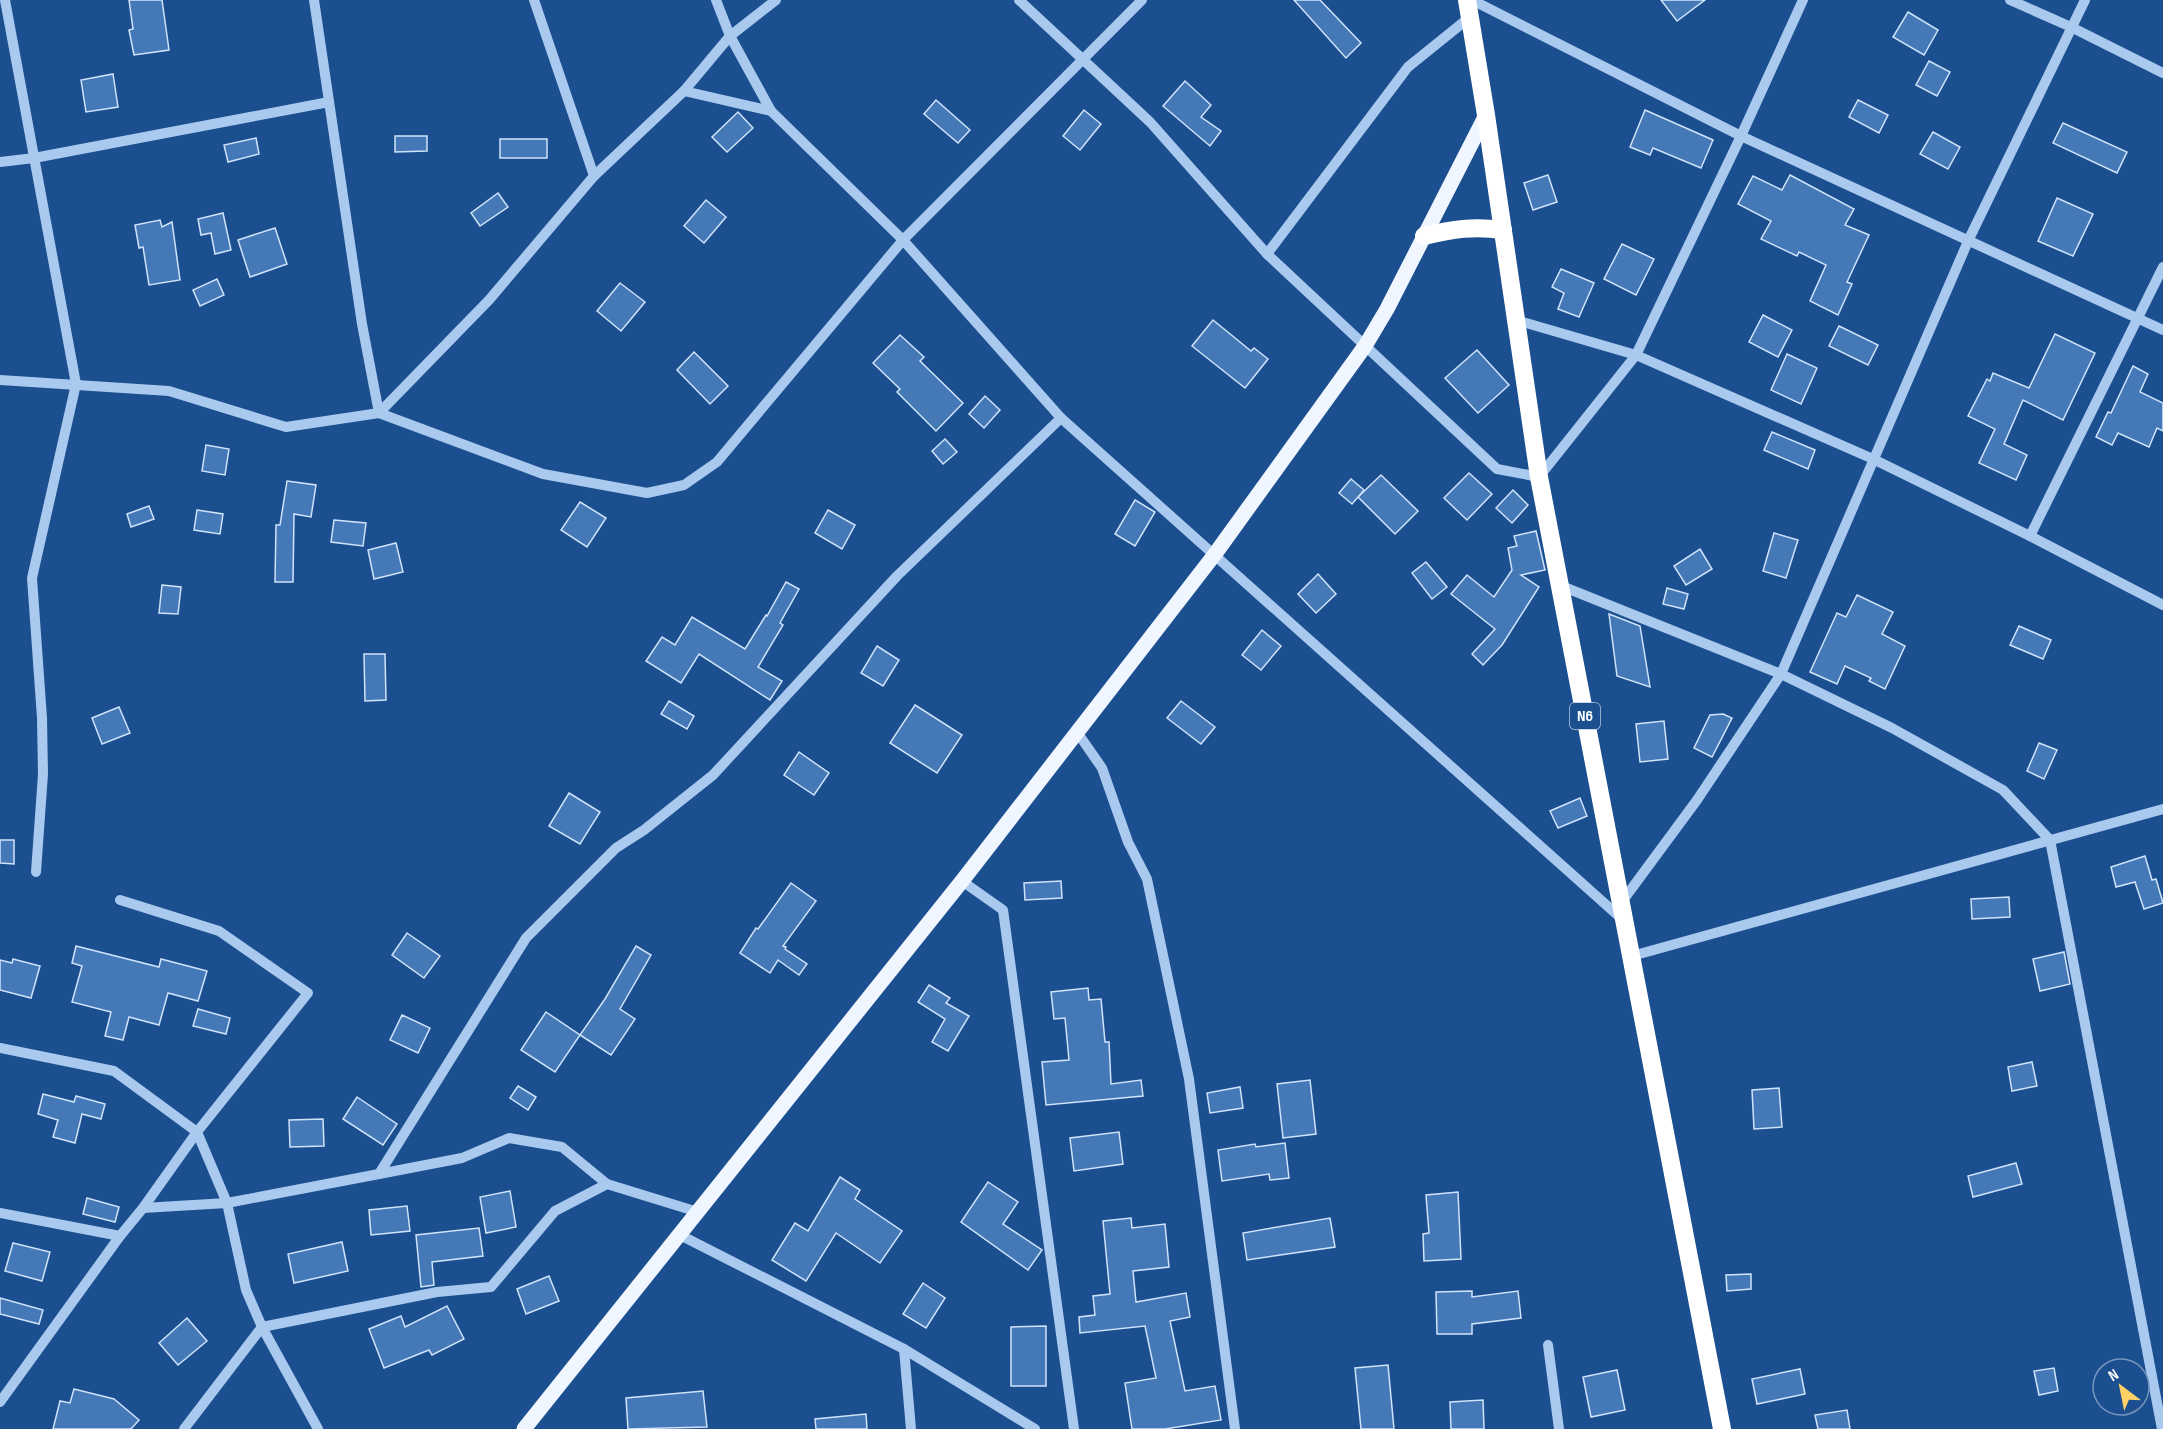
<svg xmlns="http://www.w3.org/2000/svg" width="2163" height="1429" font-family="'Sofia Sans Condensed',sans-serif">
	<rect width="100%" height="100%" fill="#1b4f8f"/>
	<g fill="#4478b7" stroke="#cfe3fa" stroke-width="1.5">
		<path d="M 129,0 L 162,0 L 169,50 L 134,55 L 129,30 L 133,29 Z"/>
		<path d="M 1294,0 L 1320,0 L 1361,43 L 1346,58 Z"/>
		<path d="M 1661,0 L 1705,0 L 1677,21 Z"/>
		<path d="M 1908,12 L 1938,30 L 1924,55 L 1893,37 Z"/>
		<path d="M 1929,61 L 1950,72 L 1937,96 L 1916,85 Z"/>
		<path d="M 113,74 L 118,107 L 86,112 L 81,80 Z"/>
		<path d="M 1185,81 L 1211,105 L 1201,117 L 1221,131 L 1210,146 L 1163,106 Z"/>
		<path d="M 936,100 L 970,130 L 958,143 L 924,114 Z"/>
		<path d="M 1858,100 L 1888,115 L 1879,133 L 1849,117 Z"/>
		<path d="M 1084,110 L 1101,124 L 1080,150 L 1063,136 Z"/>
		<path d="M 1645,110 L 1713,140 L 1701,168 L 1653,148 L 1650,155 L 1630,147 Z"/>
		<path d="M 738,112 L 753,128 L 727,152 L 712,137 Z"/>
		<path d="M 2063,123 L 2127,152 L 2117,173 L 2053,143 Z"/>
		<path d="M 1933,132 L 1960,147 L 1948,169 L 1920,154 Z"/>
		<path d="M 395,136 L 427,136 L 427,151 L 395,152 Z"/>
		<path d="M 256,138 L 259,154 L 228,162 L 224,145 Z"/>
		<rect x="500" y="139" width="47" height="19"/>
		<path d="M 1548,175 L 1557,202 L 1533,210 L 1524,183 Z"/>
		<path d="M 1790,175 L 1854,209 L 1845,225 L 1869,235 L 1847,282 L 1852,284 L 1838,315 L 1810,301 L 1826,265 L 1799,252 L 1797,256 L 1761,239 L 1771,221 L 1738,204 L 1753,176 L 1782,190 Z"/>
		<path d="M 498,193 L 508,207 L 480,226 L 471,213 Z"/>
		<path d="M 2057,198 L 2093,214 L 2073,256 L 2038,241 Z"/>
		<path d="M 706,200 L 726,217 L 704,243 L 684,226 Z"/>
		<path d="M 223,213 L 231,250 L 215,254 L 211,233 L 201,235 L 198,219 Z"/>
		<path d="M 160,220 L 162,227 L 172,222 L 180,280 L 149,285 L 143,247 L 139,248 L 135,225 Z"/>
		<path d="M 275,228 L 287,264 L 250,277 L 238,240 Z"/>
		<path d="M 1622,244 L 1654,259 L 1636,295 L 1604,279 Z"/>
		<path d="M 1561,269 L 1594,283 L 1579,317 L 1558,309 L 1564,293 L 1552,287 Z"/>
		<path d="M 217,279 L 224,295 L 200,306 L 193,290 Z"/>
		<path d="M 620,283 L 645,302 L 621,331 L 597,311 Z"/>
		<path d="M 1763,315 L 1792,330 L 1778,357 L 1749,342 Z"/>
		<path d="M 1213,320 L 1251,351 L 1254,348 L 1268,359 L 1245,388 L 1192,346 Z"/>
		<path d="M 1839,326 L 1878,345 L 1868,365 L 1829,346 Z"/>
		<path d="M 2055,334 L 2095,353 L 2063,420 L 2023,400 L 2004,444 L 2027,455 L 2016,480 L 1979,463 L 1995,429 L 1968,416 L 1987,379 L 1990,381 L 1993,373 L 2029,388 Z"/>
		<path d="M 900,335 L 924,357 L 920,361 L 963,403 L 936,431 L 897,392 L 900,389 L 873,363 Z"/>
		<path d="M 1477,350 L 1509,385 L 1478,413 L 1445,378 Z"/>
		<path d="M 694,352 L 728,386 L 710,404 L 677,370 Z"/>
		<path d="M 1787,354 L 1817,368 L 1801,404 L 1771,390 Z"/>
		<path d="M 2133,366 L 2148,374 L 2140,392 L 2163,403 L 2163,431 L 2157,428 L 2149,447 L 2118,433 L 2112,445 L 2096,437 L 2108,412 L 2111,413 Z"/>
		<path d="M 985,396 L 1000,410 L 984,428 L 969,414 Z"/>
		<path d="M 1772,432 L 1815,450 L 1808,469 L 1764,450 Z"/>
		<path d="M 945,439 L 957,452 L 943,464 L 932,451 Z"/>
		<path d="M 206,445 L 229,449 L 225,475 L 202,471 Z"/>
		<path d="M 1469,473 L 1492,494 L 1467,520 L 1444,498 Z"/>
		<path d="M 1381,475 L 1418,511 L 1395,534 L 1358,497 Z"/>
		<path d="M 1351,479 L 1364,490 L 1352,504 L 1339,493 Z"/>
		<path d="M 287,481 L 316,485 L 311,517 L 294,514 L 293,582 L 275,582 L 276,525 L 280,525 Z"/>
		<path d="M 1513,490 L 1528,505 L 1512,523 L 1496,508 Z"/>
		<path d="M 1135,500 L 1155,512 L 1135,546 L 1115,534 Z"/>
		<path d="M 580,502 L 606,518 L 587,547 L 561,530 Z"/>
		<path d="M 149,506 L 154,519 L 131,527 L 127,514 Z"/>
		<path d="M 197,510 L 223,514 L 220,534 L 194,530 Z"/>
		<path d="M 828,510 L 855,525 L 842,549 L 815,533 Z"/>
		<path d="M 334,520 L 366,523 L 363,546 L 331,542 Z"/>
		<path d="M 1536,531 L 1545,570 L 1521,575 L 1539,587 L 1502,645 L 1483,665 L 1472,654 L 1495,629 L 1451,594 L 1467,575 L 1494,597 L 1512,570 L 1508,548 L 1517,546 L 1514,536 Z"/>
		<path d="M 1774,533 L 1798,540 L 1786,578 L 1763,571 Z"/>
		<path d="M 396,543 L 403,572 L 374,579 L 368,550 Z"/>
		<path d="M 1700,549 L 1712,569 L 1686,585 L 1674,566 Z"/>
		<path d="M 1426,562 L 1447,587 L 1432,599 L 1412,573 Z"/>
		<path d="M 1318,574 L 1336,594 L 1316,613 L 1298,594 Z"/>
		<path d="M 786,582 L 799,589 L 780,623 L 783,625 L 758,667 L 782,681 L 770,700 L 699,654 L 681,683 L 646,661 L 662,637 L 675,645 L 692,617 L 745,649 L 766,615 L 767,616 Z"/>
		<path d="M 162,585 L 181,587 L 178,614 L 159,613 Z"/>
		<path d="M 1667,588 L 1688,594 L 1684,609 L 1663,604 Z"/>
		<path d="M 1857,595 L 1893,612 L 1882,634 L 1905,646 L 1885,689 L 1869,681 L 1871,678 L 1845,666 L 1837,684 L 1810,672 L 1837,613 L 1846,617 Z"/>
		<path d="M 1609,614 L 1640,626 L 1650,687 L 1617,676 Z"/>
		<path d="M 2019,626 L 2051,640 L 2043,659 L 2010,645 Z"/>
		<path d="M 1262,630 L 1281,646 L 1261,670 L 1242,655 Z"/>
		<path d="M 877,646 L 899,660 L 883,686 L 861,673 Z"/>
		<path d="M 364,654 L 385,654 L 386,700 L 365,701 Z"/>
		<path d="M 669,701 L 694,716 L 687,729 L 661,714 Z"/>
		<path d="M 1181,701 L 1215,727 L 1201,744 L 1167,718 Z"/>
		<path d="M 915,705 L 962,735 L 937,773 L 890,743 Z"/>
		<path d="M 119,707 L 130,733 L 102,744 L 92,718 Z"/>
		<path d="M 1723,714 L 1732,718 L 1712,757 L 1694,748 L 1710,715 Z"/>
		<path d="M 1664,721 L 1668,759 L 1640,762 L 1636,724 Z"/>
		<path d="M 2039,743 L 2057,750 L 2044,779 L 2027,771 Z"/>
		<path d="M 799,752 L 829,773 L 814,795 L 784,775 Z"/>
		<path d="M 569,793 L 600,812 L 580,844 L 549,826 Z"/>
		<path d="M 1580,798 L 1587,816 L 1558,828 L 1550,811 Z"/>
		<path d="M 0,840 L 14,840 L 14,864 L 0,863 Z"/>
		<path d="M 2145,856 L 2152,880 L 2156,879 L 2163,903 L 2144,909 L 2135,882 L 2116,887 L 2111,867 Z"/>
		<path d="M 1061,881 L 1062,898 L 1025,900 L 1024,883 Z"/>
		<path d="M 791,883 L 816,901 L 783,946 L 786,947 L 785,949 L 807,964 L 799,975 L 778,960 L 770,973 L 740,953 L 756,928 L 758,929 Z"/>
		<path d="M 2009,897 L 2010,917 L 1972,919 L 1971,899 Z"/>
		<path d="M 407,933 L 440,956 L 424,978 L 392,955 Z"/>
		<path d="M 76,946 L 159,967 L 161,959 L 207,971 L 198,1001 L 168,993 L 159,1025 L 129,1017 L 123,1040 L 105,1036 L 111,1012 L 72,1002 L 82,966 L 72,963 Z"/>
		<path d="M 636,946 L 651,955 L 620,1009 L 635,1019 L 611,1055 L 580,1035 L 605,999 Z"/>
		<path d="M 2064,952 L 2070,984 L 2040,991 L 2033,959 Z"/>
		<path d="M 13,959 L 40,966 L 31,998 L 0,990 L 0,960 L 12,963 Z"/>
		<path d="M 929,985 L 950,998 L 946,1003 L 969,1016 L 948,1051 L 932,1042 L 945,1019 L 918,1002 Z"/>
		<path d="M 1088,988 L 1089,1000 L 1101,999 L 1105,1042 L 1109,1042 L 1111,1084 L 1141,1080 L 1143,1096 L 1046,1105 L 1042,1062 L 1069,1060 L 1065,1018 L 1054,1019 L 1051,992 Z"/>
		<path d="M 198,1009 L 230,1018 L 226,1034 L 193,1026 Z"/>
		<path d="M 546,1012 L 580,1035 L 555,1072 L 521,1050 Z"/>
		<path d="M 402,1015 L 430,1028 L 418,1053 L 390,1040 Z"/>
		<path d="M 2032,1062 L 2037,1086 L 2012,1091 L 2008,1067 Z"/>
		<path d="M 1310,1080 L 1316,1134 L 1283,1138 L 1277,1084 Z"/>
		<path d="M 518,1086 L 536,1097 L 528,1110 L 510,1098 Z"/>
		<path d="M 1240,1087 L 1243,1108 L 1210,1113 L 1207,1093 Z"/>
		<path d="M 1779,1088 L 1782,1127 L 1754,1129 L 1752,1090 Z"/>
		<path d="M 43,1094 L 74,1102 L 76,1096 L 105,1104 L 101,1119 L 82,1114 L 75,1143 L 53,1137 L 58,1120 L 38,1114 Z"/>
		<path d="M 357,1097 L 397,1124 L 383,1145 L 343,1119 Z"/>
		<path d="M 323,1119 L 324,1146 L 290,1147 L 289,1120 Z"/>
		<path d="M 1119,1132 L 1123,1164 L 1074,1171 L 1070,1138 Z"/>
		<path d="M 1285,1143 L 1289,1178 L 1270,1180 L 1269,1174 L 1222,1181 L 1218,1150 L 1255,1144 L 1256,1147 Z"/>
		<path d="M 2016,1163 L 2022,1184 L 1973,1197 L 1968,1176 Z"/>
		<path d="M 840,1177 L 860,1190 L 855,1199 L 902,1231 L 880,1263 L 836,1233 L 806,1281 L 772,1260 L 795,1223 L 808,1231 Z"/>
		<path d="M 988,1182 L 1018,1202 L 1003,1224 L 1042,1250 L 1028,1270 L 961,1222 Z"/>
		<path d="M 510,1191 L 516,1227 L 486,1233 L 480,1197 Z"/>
		<path d="M 1458,1192 L 1461,1259 L 1424,1261 L 1423,1234 L 1429,1233 L 1426,1195 Z"/>
		<path d="M 87,1198 L 119,1207 L 115,1222 L 83,1214 Z"/>
		<path d="M 407,1206 L 410,1231 L 371,1235 L 369,1210 Z"/>
		<path d="M 1131,1218 L 1132,1228 L 1165,1224 L 1169,1267 L 1133,1271 L 1136,1302 L 1186,1293 L 1190,1317 L 1170,1321 L 1185,1391 L 1215,1386 L 1221,1420 L 1165,1429 L 1132,1429 L 1125,1383 L 1156,1378 L 1145,1326 L 1080,1333 L 1079,1317 L 1095,1315 L 1093,1296 L 1110,1294 L 1103,1221 Z"/>
		<path d="M 1330,1218 L 1335,1247 L 1247,1260 L 1243,1233 Z"/>
		<path d="M 479,1228 L 483,1256 L 432,1262 L 434,1285 L 421,1287 L 416,1235 Z"/>
		<path d="M 342,1242 L 348,1271 L 294,1283 L 288,1254 Z"/>
		<path d="M 13,1243 L 50,1252 L 42,1281 L 5,1271 Z"/>
		<path d="M 1751,1274 L 1751,1289 L 1727,1291 L 1726,1275 Z"/>
		<path d="M 549,1276 L 559,1301 L 526,1314 L 517,1289 Z"/>
		<path d="M 923,1283 L 945,1298 L 926,1328 L 903,1314 Z"/>
		<path d="M 1472,1291 L 1472,1297 L 1518,1291 L 1521,1318 L 1472,1324 L 1472,1334 L 1437,1334 L 1436,1292 Z"/>
		<path d="M 0,1298 L 43,1310 L 39,1324 L 0,1314 Z"/>
		<path d="M 447,1306 L 464,1339 L 432,1355 L 429,1350 L 384,1368 L 369,1329 L 401,1316 L 405,1327 Z"/>
		<path d="M 187,1318 L 207,1341 L 178,1365 L 159,1343 Z"/>
		<path d="M 1046,1326 L 1046,1386 L 1011,1386 L 1011,1327 Z"/>
		<path d="M 1388,1365 L 1394,1429 L 1361,1429 L 1355,1368 Z"/>
		<path d="M 2054,1368 L 2058,1391 L 2039,1395 L 2034,1371 Z"/>
		<path d="M 1800,1369 L 1805,1394 L 1757,1404 L 1752,1379 Z"/>
		<path d="M 1617,1370 L 1625,1410 L 1591,1417 L 1583,1377 Z"/>
		<path d="M 74,1389 L 114,1399 L 139,1420 L 131,1429 L 53,1429 L 60,1401 L 70,1403 Z"/>
		<path d="M 703,1391 L 707,1427 L 628,1429 L 626,1398 Z"/>
		<path d="M 1483,1400 L 1484,1429 L 1451,1429 L 1450,1402 Z"/>
		<path d="M 1847,1410 L 1850,1429 L 1818,1429 L 1815,1415 Z"/>
		<path d="M 866,1414 L 867,1429 L 816,1429 L 815,1419 Z"/>
	</g>
	<g fill="none" stroke-linecap="round" stroke-linejoin="round">
		<g stroke="#a9c9ee" stroke-width="10">
			<path d="M 5,0 L 76,384 L 32,578 L 42,718 L 43,774 L 36,872"/>
			<path d="M 314,0 L 362,324 L 379,413"/>
			<path d="M 534,0 L 594,176"/>
			<path d="M 716,0 L 730,36 L 771,111 L 903,240 L 1061,418 L 1622,919"/>
			<path d="M 1019,0 L 1150,122 L 1267,254 L 1497,469 L 1539,477 L 1636,355 L 1741,136 L 1803,0"/>
			<path d="M 1472,0 L 1741,136 L 2163,330"/>
			<path d="M 2010,0 L 2071,27 L 2163,73"/>
			<path d="M 684,91 L 771,111"/>
			<path d="M 0,162 L 34,158 L 329,102"/>
			<path d="M 1267,254 L 1408,67 L 1470,17"/>
			<path d="M 1516,320 L 1636,355 L 1873,459 L 2030,536 L 2163,267"/>
			<path d="M 0,380 L 169,391 L 286,427 L 379,413 L 543,474 L 647,493 L 684,485 L 717,462 L 903,240 L 1142,0"/>
			<path d="M 379,413 L 489,300 L 594,176 L 684,91 L 730,36 L 776,0"/>
			<path d="M 2030,536 L 2163,605"/>
			<path d="M 1559,585 L 1781,674 L 1892,728 L 2003,790 L 2050,840 L 2162,1429"/>
			<path d="M 1077,732 L 1102,768 L 1128,842 L 1147,879 L 1189,1079 L 1235,1429"/>
			<path d="M 962,881 L 1003,910 L 1074,1429"/>
			<path d="M 1621,903 L 1697,800 L 1781,674 L 1969,239 L 2085,0"/>
			<path d="M 1632,956 L 2163,809"/>
			<path d="M 0,1048 L 114,1071 L 197,1132 L 227,1203 L 246,1290 L 262,1327 L 318,1429"/>
			<path d="M 379,1174 L 526,938 L 616,848 L 644,830 L 713,775 L 897,576 L 1061,418"/>
			<path d="M 143,1208 L 227,1203 L 379,1174 L 462,1158 L 509,1138 L 562,1147 L 607,1184"/>
			<path d="M 0,1213 L 120,1236"/>
			<path d="M 680,1235 L 904,1349 L 1035,1429"/>
			<path d="M 1548,1345 L 1559,1429"/>
			<path d="M 904,1349 L 911,1429"/>
			<path d="M 0,1402 L 120,1236 L 143,1208 L 197,1132 L 308,993 L 219,931 L 120,900"/>
			<path d="M 184,1429 L 262,1327 L 437,1292 L 491,1287 L 555,1211 L 607,1184 L 698,1212"/>
		</g>
		<path stroke="#f0f6ff" stroke-width="15" d="M 524,1429 L 962,881 L 1215,554 L 1365,346 L 1387,309 L 1486,115"/>
		<g stroke="#fff" stroke-width="18">
			<path d="M 1467,0 L 1486,115 L 1539,477 L 1722,1429"/>
			<path d="M 1424,236 C 1453,229 1473,226 1503,230"/>
		</g>
	</g>
	<g text-anchor="middle" dominant-baseline="central" stroke-width="5" stroke-linejoin="round" paint-order="stroke">
		<rect fill="#1b4f8f" stroke="#bbcadd" stroke-width="1.5" x="1570" y="703" width="30" height="26" rx="4.5"/>
		<g font-size="16" font-weight="bold" fill="#fff">
			<text x="1585" y="716">N6</text>
		</g>
	</g>
	<g transform="translate(2121 1387) rotate(328)"><circle r="28" fill="#1b4f8f" stroke="#7695bc" stroke-width="1.5"/>
	<path d="M0-4.5L10 22L0 15L-10 22Z" fill="#ffd166"/>
	<text y="-9" font-size="16" font-weight="bold" text-anchor="middle" fill="#ffffff">N</text>
	</g>
</svg>
